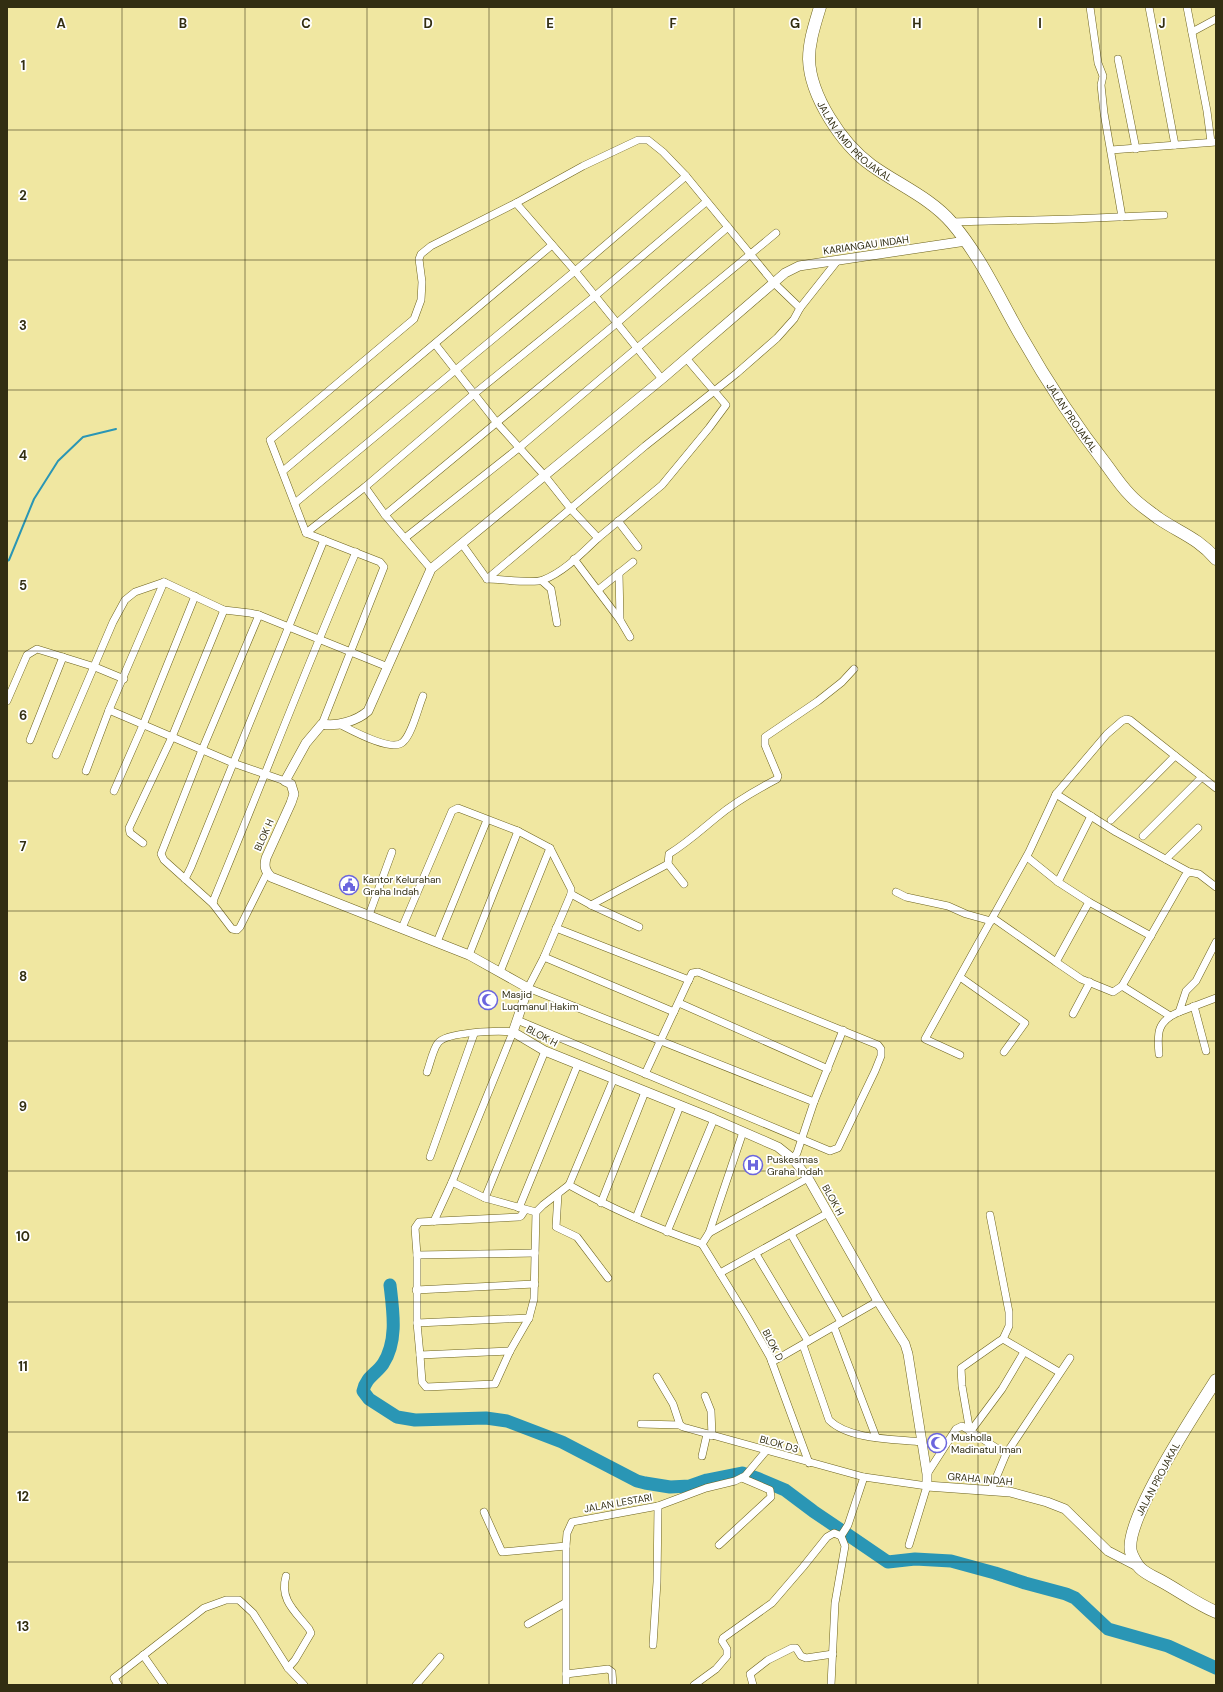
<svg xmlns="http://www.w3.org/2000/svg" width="1223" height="1692" font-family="'DM Sans',sans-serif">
	<rect width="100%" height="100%" fill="#f0e7a1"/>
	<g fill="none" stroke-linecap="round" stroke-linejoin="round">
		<path stroke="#2a96b5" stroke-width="2" d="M 7,561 L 9,560 L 34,499 L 58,461 L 83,437 L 116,429"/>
		<path stroke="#2a96b5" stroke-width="13" d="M 390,1285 C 393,1311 398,1341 383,1364 C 376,1374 366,1377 363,1391 L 369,1399 L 397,1417 L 415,1420 L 486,1418 L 507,1421 L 562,1442 L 637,1481 L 645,1483 L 670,1487 L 690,1486 L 707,1480 L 742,1473 L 759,1479 L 785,1490 L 813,1511 L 888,1562 L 915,1559 L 951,1561 L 995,1573 L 1025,1583 L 1066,1594 L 1075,1598 L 1108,1629 L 1168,1646 L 1216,1668"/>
		<g stroke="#6c621d" stroke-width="8">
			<g id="minor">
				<path d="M 1090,7 L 1098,63 L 1103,76 L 1101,85 L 1104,113 L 1122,217"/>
				<path d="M 1149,7 L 1175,145"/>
				<path d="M 1187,7 L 1207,111 L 1211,142"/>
				<path d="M 1192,32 L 1216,19"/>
				<path d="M 1118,59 L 1136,149"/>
				<path d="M 1111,150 L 1216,142"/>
				<path d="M 516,203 L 575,271 L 662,379"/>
				<path d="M 951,222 L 1072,219 L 1164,215"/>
				<path d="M 435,344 L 497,423 L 544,475 L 571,509 L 598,538 C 582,553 564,572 543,580 C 533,584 500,579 487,579"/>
				<path d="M 283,471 L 552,245"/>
				<path d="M 365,487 L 385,515 L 431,569"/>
				<path d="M 295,503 L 575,271 L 686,176"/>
				<path d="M 385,515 L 617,323 L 728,227"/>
				<path d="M 618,521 L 638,547"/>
				<path d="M 306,533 L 365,487 L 474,394 L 595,296 L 706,202"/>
				<path d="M 405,538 L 520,447 L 637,348 L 776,233"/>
				<path d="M 598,538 L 662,485 L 709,428 L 726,405 L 686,358"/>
				<path d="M 462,544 L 487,579 L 645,446 L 737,373 L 777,338 L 794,319 L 800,308 L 838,260"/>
				<path d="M 574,559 L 620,620 L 630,637"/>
				<path d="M 619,573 L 620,620"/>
				<path d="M 542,581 L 551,589 L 557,623"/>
				<path d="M 598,590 L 633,562"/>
				<path d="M 7,701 L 27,655 L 37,649 L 95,667 L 124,679"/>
				<path d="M 109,710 L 233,763 L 285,781"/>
				<path d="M 322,724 L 384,567 L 380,562 L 306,533 L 270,440 L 414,319 L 421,300 L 422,282 L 419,259 L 421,254 L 431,246 L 516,203 L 583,166 L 638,140 L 648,140 L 663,152 L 686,176 L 774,283 L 800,308"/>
				<path d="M 339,724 C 351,730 392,753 403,742 C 412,734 418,708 423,696"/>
				<path d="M 30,740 L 63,657"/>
				<path d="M 56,755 L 113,622 L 125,600 L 135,592 L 164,582 L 224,610 L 250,613 L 259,615 L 388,667"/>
				<path d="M 86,771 L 109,710 L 164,582"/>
				<path d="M 114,791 L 143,725 L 195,596"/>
				<path d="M 1056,794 L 1116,832 L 1189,872"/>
				<path d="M 1111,820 L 1175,756"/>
				<path d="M 1143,836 L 1202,777"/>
				<path d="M 143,843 L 130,833 L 129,828 L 172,737 L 224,610"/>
				<path d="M 1027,857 L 1058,882 L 1089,902 L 1151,936"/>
				<path d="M 1166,859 L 1198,828"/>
				<path d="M 668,864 L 669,854 C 687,843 701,830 717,817 C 735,802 756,790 777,779 L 778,776 L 765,745 L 765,737 L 818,701 L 842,682 L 854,669"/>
				<path d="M 267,873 L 240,927 L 237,930 L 232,929 L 213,904 L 214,899 C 262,784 306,667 356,552"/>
				<path d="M 185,879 L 191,867 L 324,540"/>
				<path d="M 1058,882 L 1091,816"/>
				<path d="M 896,892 L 906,897 L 948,906 L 966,914 L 991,921"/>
				<path d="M 571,894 L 591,905 L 639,927"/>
				<path d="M 1089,902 L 1056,962 L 1081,979 L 1113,992 L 1122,986 L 1185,876 L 1189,872 L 1199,874 L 1216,887"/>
				<path d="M 213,904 L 164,860 L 161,854 L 202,750 L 259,615"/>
				<path d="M 591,905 L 668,864 L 684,884"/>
				<path d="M 369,915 L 392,852"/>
				<path d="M 993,918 L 1056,962"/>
				<path d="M 402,928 L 452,811 L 458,808 L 518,831 L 550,848 L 571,889 L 571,894 L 544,957 L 528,988 L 814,1102"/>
				<path d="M 556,928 L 689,980"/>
				<path d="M 437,942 L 487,820"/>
				<path d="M 1216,942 L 1196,981 L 1186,991 L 1179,1012 L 1216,998"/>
				<path d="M 469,955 L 518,831"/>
				<path d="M 544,957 L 674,1012"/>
				<path d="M 500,972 L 550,848"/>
				<path d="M 960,977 L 1025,1023 L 1004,1052"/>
				<path d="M 1122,986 L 1170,1016"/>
				<path d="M 679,1003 L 828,1069"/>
				<path d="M 1194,1006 L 1206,1051"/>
				<path d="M 1073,1014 L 1090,982"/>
				<path d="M 517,1020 L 830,1151 L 838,1148 L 875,1071 L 881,1056 L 881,1049 L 878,1045 L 698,972 L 692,973 L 645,1074"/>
				<path d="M 1159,1054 C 1157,1033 1157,1021 1179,1012"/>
				<path d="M 960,1055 L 925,1039 L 1029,852 L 1056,794 L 1107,734 L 1122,721 L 1126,719 L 1130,720 L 1216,788"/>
				<path d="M 427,1072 C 430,1064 433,1049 438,1043 C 446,1032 499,1030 513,1032 L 452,1182 L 434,1221"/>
				<path d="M 430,1157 L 474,1034"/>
				<path d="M 793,1159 L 797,1153 L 814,1102 L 843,1030"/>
				<path d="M 452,1182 L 485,1198 L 536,1212"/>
				<path d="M 569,1185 L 614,1078"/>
				<path d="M 558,1194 L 556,1227 L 577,1237 L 608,1278"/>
				<path d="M 485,1198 L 545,1051"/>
				<path d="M 601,1203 L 645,1092"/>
				<path d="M 519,1208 L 578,1064"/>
				<path d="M 990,1215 L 1009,1312 L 1009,1326 L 1003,1339"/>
				<path d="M 636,1218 L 680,1106"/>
				<path d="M 667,1232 L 714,1119"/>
				<path d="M 709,1233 L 808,1178"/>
				<path d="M 791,1234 L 841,1322"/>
				<path d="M 702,1244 L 747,1317 L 770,1357 L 809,1463"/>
				<path d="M 702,1244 L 709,1233 L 743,1132"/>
				<path d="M 756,1254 L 808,1341"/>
				<path d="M 417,1255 L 415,1228 L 419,1222 L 519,1217 L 521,1216 L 525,1210"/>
				<path d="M 720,1273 L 828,1213"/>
				<path d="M 416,1290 L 535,1284"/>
				<path d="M 417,1323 L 529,1318"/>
				<path d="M 834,1327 L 876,1437"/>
				<path d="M 803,1345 L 829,1420 C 849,1440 895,1439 922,1442"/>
				<path d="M 510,1351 L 420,1355 L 417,1323 L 417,1255 L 535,1253"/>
				<path d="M 420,1355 L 422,1382 L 426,1387 L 495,1384 L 510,1351 L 529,1318 L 534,1299 L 536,1212 L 543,1205 L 569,1185 C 612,1209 656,1228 702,1244"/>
				<path d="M 772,1362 L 878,1301"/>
				<path d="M 657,1377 L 673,1404 L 680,1425 L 683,1427 L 864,1477 L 927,1486 L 909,1545"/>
				<path d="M 705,1396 L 711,1411 L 712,1436"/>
				<path d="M 641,1424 L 680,1425"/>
				<path d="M 970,1432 L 962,1386 L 961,1368 L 998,1342 L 1003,1339 L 1059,1372"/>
				<path d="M 970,1432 L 1002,1389 L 1024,1352"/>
				<path d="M 702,1456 L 707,1434"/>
				<path d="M 927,1474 L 956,1429 L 962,1426 L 1006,1454"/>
				<path d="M 991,1490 L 1006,1454 L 1070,1358"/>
				<path d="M 484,1512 L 502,1552 L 566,1546"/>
				<path d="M 719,1545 L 771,1497 L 770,1490 L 742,1478"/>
				<path d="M 286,1576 C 279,1600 296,1612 309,1629 L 311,1633 L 295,1660 L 288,1668"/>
				<path d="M 528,1624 L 565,1603"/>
				<path d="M 653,1645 L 657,1582 L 658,1506"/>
				<path d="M 143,1655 L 164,1685"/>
				<path d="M 566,1674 L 608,1669 L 612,1672 L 613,1685"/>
				<path d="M 118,1685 L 114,1678 L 204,1608 L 226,1600 L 239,1600 L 253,1613 L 288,1668 L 304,1685"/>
				<path d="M 416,1685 L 440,1657"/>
				<path d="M 566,1685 L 566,1546 L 567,1533 L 572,1522 L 658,1506 L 706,1488 L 735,1481 L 745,1476 L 766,1451"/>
				<path d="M 694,1685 L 716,1669 L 727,1656 L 727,1649 L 722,1641 L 723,1638 L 772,1603 L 803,1567 L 827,1537 L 834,1533 L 841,1536 L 848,1525 L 864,1477"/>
				<path d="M 753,1685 L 750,1674 L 768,1660 L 792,1648 L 796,1648 L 801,1656 L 806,1658 L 833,1654"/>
				<path d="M 831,1685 L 835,1603 L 845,1546 L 841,1536"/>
			</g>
		</g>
		<g stroke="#6c621d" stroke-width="10">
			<path id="tertiary" d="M 966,241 L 799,266 L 785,273 L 662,379 L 431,569 L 368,711 C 357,721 336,727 322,724 L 306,743 L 285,781 L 291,784 L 294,794 L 291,803 L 266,858 C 264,866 265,871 271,877 L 469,955 L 528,988 L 513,1032 L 545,1051 L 714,1119 L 778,1147 L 793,1159 L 808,1178 L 878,1301 L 905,1344 L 908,1354 L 927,1474 L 927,1486 L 1010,1492 L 1047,1502 L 1065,1509 L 1108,1551 L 1139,1567"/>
		</g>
		<g stroke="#6c621d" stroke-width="13">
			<g id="primary">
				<path id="s1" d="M 820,7 C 815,24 809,41 809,59 C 810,96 842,144 871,165 C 897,184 931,198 952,223 C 981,257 999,298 1021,336 C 1047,382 1076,426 1108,467 C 1115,477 1122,487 1130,495 C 1138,504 1149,511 1158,518 C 1180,533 1198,538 1216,559"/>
				<path d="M 1216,1380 C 1197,1410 1123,1521 1131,1552 C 1132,1556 1137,1565 1140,1568 C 1146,1574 1156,1578 1163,1582 C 1181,1592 1197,1604 1216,1612"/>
			</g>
		</g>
		<use href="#minor" stroke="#fff" stroke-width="7"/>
		<use href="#tertiary" stroke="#fff" stroke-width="9"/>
		<use href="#primary" stroke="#fff" stroke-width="12"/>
	</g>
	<path fill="none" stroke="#322e12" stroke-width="1" stroke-opacity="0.55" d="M 122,7 L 122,1685M 245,7 L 245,1685M 367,7 L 367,1685M 489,7 L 489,1685M 612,7 L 612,1685M 734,7 L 734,1685M 856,7 L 856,1685M 978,7 L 978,1685M 1101,7 L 1101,1685M 7,130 L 1216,130M 7,260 L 1216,260M 7,390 L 1216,390M 7,521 L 1216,521M 7,651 L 1216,651M 7,781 L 1216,781M 7,911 L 1216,911M 7,1041 L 1216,1041M 7,1171 L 1216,1171M 7,1302 L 1216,1302M 7,1432 L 1216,1432M 7,1562 L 1216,1562"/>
	<defs>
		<g id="civic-ring" transform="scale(1)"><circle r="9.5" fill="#fff" stroke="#6b65de" stroke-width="1.5"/><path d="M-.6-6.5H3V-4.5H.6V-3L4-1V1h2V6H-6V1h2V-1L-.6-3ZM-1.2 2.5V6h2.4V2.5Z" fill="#6b65de"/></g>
		<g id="mosque-ring" transform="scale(1)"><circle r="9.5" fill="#fff" stroke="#6b65de" stroke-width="1.5"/><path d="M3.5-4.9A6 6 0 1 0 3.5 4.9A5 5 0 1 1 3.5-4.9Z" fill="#6b65de"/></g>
		<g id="hospital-ring" transform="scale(1)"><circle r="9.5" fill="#fff" stroke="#6b65de" stroke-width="1.5"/><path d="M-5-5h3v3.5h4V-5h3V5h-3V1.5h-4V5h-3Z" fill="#6b65de"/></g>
	</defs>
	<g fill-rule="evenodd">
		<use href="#civic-ring" x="349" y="885"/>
		<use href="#mosque-ring" x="488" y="1000"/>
		<use href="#hospital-ring" x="753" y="1165"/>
		<use href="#mosque-ring" x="937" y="1443"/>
	</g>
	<g text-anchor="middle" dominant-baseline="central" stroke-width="3.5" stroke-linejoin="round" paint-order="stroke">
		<g font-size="10" fill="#322e12" stroke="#fff">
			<text stroke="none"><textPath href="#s1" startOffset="151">JALAN AMD PROJAKAL</textPath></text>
			<text transform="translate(866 245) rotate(-8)">KARIANGAU INDAH</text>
			<text stroke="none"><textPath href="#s1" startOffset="508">JALAN PROJAKAL</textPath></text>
			<text transform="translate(264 835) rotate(-66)">BLOK H</text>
			<text transform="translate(542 1036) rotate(28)">BLOK H</text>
			<text transform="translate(833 1200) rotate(61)">BLOK H</text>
			<text transform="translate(773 1345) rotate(63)">BLOK D</text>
			<text transform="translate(779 1444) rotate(16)">BLOK D3</text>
			<text transform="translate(980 1479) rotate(5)">GRAHA INDAH</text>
			<text transform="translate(1158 1479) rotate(-62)">JALAN PROJAKAL</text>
			<text transform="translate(618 1503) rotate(-10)">JALAN LESTARI</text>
		</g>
		<g font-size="10" fill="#322e12" stroke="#fff" text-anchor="start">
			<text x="363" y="879">Kantor Kelurahan<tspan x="363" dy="12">Graha Indah</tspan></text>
			<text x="502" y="994">Masjid<tspan x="502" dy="12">Luqmanul Hakim</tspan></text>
			<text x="767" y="1159">Puskesmas<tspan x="767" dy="12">Graha Indah</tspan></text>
			<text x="951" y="1437">Musholla<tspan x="951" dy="12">Madinatul Iman</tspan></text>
		</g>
	</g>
	<g font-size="13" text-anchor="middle" font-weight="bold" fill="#322e12" stroke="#fff" stroke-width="3.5" stroke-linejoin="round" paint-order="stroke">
		<text x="61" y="28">A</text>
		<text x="183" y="28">B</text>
		<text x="306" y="28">C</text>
		<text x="428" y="28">D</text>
		<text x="550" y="28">E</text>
		<text x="673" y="28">F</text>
		<text x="795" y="28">G</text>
		<text x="917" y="28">H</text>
		<text x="1040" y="28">I</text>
		<text x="1162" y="28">J</text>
		<text x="23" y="70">1</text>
		<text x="23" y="200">2</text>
		<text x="23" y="330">3</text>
		<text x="23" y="460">4</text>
		<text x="23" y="590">5</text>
		<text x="23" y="720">6</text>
		<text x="23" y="851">7</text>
		<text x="23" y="981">8</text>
		<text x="23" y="1111">9</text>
		<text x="23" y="1241">10</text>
		<text x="23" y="1371">11</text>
		<text x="23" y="1501">12</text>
		<text x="23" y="1631">13</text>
	</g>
	<rect width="1223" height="1692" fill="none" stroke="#322e12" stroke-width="16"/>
</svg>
